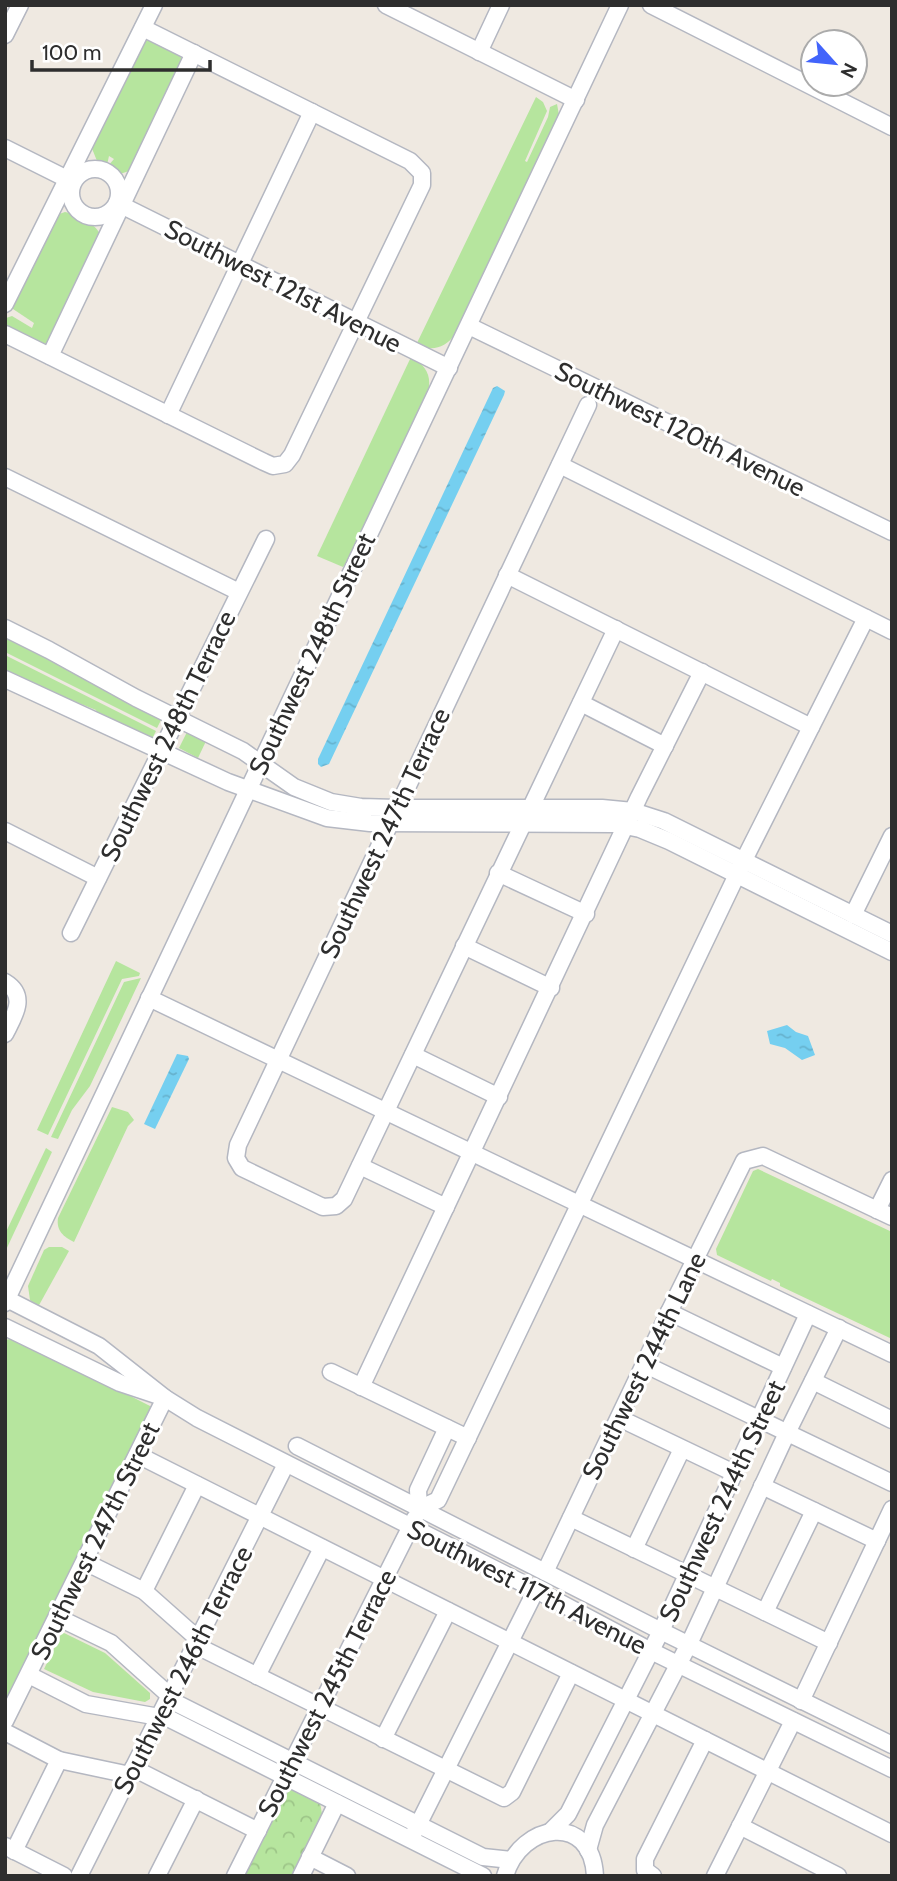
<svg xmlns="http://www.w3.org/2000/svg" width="897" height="1881" font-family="Cabin,sans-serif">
	<defs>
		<pattern id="park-crowns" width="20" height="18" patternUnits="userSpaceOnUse" patternTransform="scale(1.75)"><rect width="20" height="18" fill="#b6e59e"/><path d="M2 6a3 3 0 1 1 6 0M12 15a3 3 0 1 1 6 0" fill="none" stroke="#9dc588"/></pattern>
		<pattern id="water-ripples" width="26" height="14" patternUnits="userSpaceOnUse" patternTransform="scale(1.75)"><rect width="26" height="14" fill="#75cff0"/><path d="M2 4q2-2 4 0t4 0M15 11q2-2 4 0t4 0" fill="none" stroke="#66b2ce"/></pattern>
	</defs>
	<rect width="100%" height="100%" fill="#efe9e1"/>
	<g fill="#b6e59e">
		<path d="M 152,39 L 180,54 L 183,63 L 132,170 L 120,174 L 108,166 L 114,159 L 109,156 L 107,165 L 97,161 L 91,146 L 145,41 Z"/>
		<path d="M 536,97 L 543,102 L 547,111 L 525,161 L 527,162 L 548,117 L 550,107 L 557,104 L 559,115 L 555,127 L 455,334 C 445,349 432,351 416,345 Z"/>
		<path d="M 65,212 C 76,214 95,223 100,234 L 85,271 L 82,269 L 79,273 L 83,275 L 51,341 L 44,345 L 12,331 L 5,322 L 6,318 L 12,316 L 32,328 L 34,323 L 13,309 L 12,304 L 38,250 L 41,251 L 43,248 L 40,245 L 56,215 Z"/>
		<path d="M 411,357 C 426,365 432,376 428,392 L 350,557 L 343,567 L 317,556 Z"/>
		<path d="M 5,634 L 104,690 L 109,690 L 162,718 L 157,728 L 5,652 Z"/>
		<path d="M 5,655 L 156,731 L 152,739 L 97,714 L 96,710 L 61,696 L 57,698 L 5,674 Z"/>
		<path d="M 188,730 L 207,739 L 198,758 L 179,748 Z"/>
		<path d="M 116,961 L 140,973 L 139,976 L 122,979 L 48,1135 L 37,1130 Z"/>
		<path d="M 141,978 L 90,1086 L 72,1110 L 58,1139 L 51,1137 L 124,982 Z"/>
		<path d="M 112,1107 L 128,1112 L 134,1120 L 128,1126 L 74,1242 C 64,1237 56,1231 58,1218 Z"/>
		<path d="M 46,1148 L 52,1152 L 5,1252 L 5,1234 Z"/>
		<path d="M 758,1169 L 892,1232 L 892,1339 L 780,1286 L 780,1283 L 772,1279 L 771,1281 L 717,1255 L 716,1249 L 753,1171 Z"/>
		<path d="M 49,1247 L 62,1247 L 69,1251 L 38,1307 L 30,1300 L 28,1286 L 44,1250 Z"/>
		<path d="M 16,1338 L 152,1407 L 5,1713 L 5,1340 Z"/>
		<path d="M 62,1632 L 105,1653 L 150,1693 L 150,1699 L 145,1702 L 93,1692 L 44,1669 Z"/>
	</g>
	<path fill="url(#park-crowns)" d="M 294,1788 L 320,1802 L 322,1814 L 291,1876 L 245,1876 L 288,1790 Z"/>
	<g fill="url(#water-ripples)">
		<path d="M 497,386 L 505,391 L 504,395 L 329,764 L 321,767 L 318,764 L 318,759 L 493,388 Z"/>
		<path d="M 787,1025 L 796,1032 L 808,1036 L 815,1055 L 802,1060 L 785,1048 L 770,1044 L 767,1031 Z"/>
		<path d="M 177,1054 L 188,1056 L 189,1059 L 155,1129 L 144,1124 Z"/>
	</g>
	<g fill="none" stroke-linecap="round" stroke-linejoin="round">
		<g stroke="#b4b7c1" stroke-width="19">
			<g id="minor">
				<path d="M 386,5 L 576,100"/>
				<path d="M 651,5 L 892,127"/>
				<path d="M 5,35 L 20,5"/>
				<path d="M 479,52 L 501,5"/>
				<path d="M 5,148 L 73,182"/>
				<circle cx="95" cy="193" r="24"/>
				<path d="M 117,203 L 449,368"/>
				<path d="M 5,304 L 154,5"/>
				<path d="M 469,326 L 892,532"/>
				<path d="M 5,334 L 264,462 L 273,466 L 285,464 L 292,455 L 422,185 L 422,173 L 410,161 L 143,28"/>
				<path d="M 50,356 L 194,53"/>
				<path d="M 588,405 L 238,1145 L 236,1158 L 242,1168 L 323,1207 L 336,1206 L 344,1199 L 616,629"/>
				<path d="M 168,415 L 312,112"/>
				<path d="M 560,465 L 892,631"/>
				<path d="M 5,477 L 239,592"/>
				<path d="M 507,575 L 811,727"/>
				<path d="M 5,628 L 49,650 L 136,698 L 243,751 L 294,787 L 331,802 L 361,807 L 397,808 L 602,808 L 633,811 L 664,821 L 892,934"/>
				<path d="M 5,679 L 228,782 L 327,818 L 370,823 L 615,824 L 640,829 L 669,841 L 892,952"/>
				<path d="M 581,703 L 665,746"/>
				<path d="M 5,831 L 98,878"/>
				<path d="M 498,873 L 586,914"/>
				<path d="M 853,915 L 892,836"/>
				<path d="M 71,933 L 266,539"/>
				<path d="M 464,946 L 551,988"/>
				<path d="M 5,982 C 28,996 14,1016 5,1034"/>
				<path d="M 149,998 L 892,1354"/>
				<path d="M 413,1055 L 499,1097"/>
				<path d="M 360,1166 L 446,1207"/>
				<path d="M 877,1210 L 892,1180"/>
				<path d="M 5,1298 L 99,1346 L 165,1398 L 197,1418 L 536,1590 L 651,1651 L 892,1769"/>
				<path d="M 5,1303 L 620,5"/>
				<path d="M 669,1312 L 783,1367"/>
				<path d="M 5,1327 L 120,1383 L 156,1395"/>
				<path d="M 644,1364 L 892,1483"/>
				<path d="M 331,1372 L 468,1438"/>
				<path d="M 813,1381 L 892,1420"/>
				<path d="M 361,1387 L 639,797 L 702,672"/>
				<path d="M 619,1418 L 734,1473"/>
				<path d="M 297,1446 L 661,1631 L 892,1745"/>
				<path d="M 138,1455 L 892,1834"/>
				<path d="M 762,1486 L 877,1541"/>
				<path d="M 419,1509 L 438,1500 L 744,860 L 866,618"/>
				<path d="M 419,1509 L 418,1490 L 447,1428"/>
				<path d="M 571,1518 L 829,1643"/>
				<path d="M 634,1549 L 682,1449"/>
				<path d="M 85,1562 L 144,1591 L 198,1639"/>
				<path d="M 545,1572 L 669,1312 L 744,1161 L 763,1156 L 892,1217"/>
				<path d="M 144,1591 L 197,1485"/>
				<path d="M 765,1612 L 814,1511"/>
				<path d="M 57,1617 L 111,1643 L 170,1696"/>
				<path d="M 195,1645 L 504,1798 L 512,1792 L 571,1673"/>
				<path d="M 29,1675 L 86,1704 L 159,1717"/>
				<path d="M 257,1676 L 322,1548"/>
				<path d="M 168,1699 L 483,1857 L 511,1860"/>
				<path d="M 801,1701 L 892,1509"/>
				<path d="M 160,1714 L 483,1876"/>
				<path d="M 5,1721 L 165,1398"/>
				<path d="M 5,1732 L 59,1760 L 130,1775"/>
				<path d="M 383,1739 L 448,1611"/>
				<path d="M 133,1768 L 258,1831"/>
				<path d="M 740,1826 L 838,1876"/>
				<path d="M 415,1831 L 536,1590"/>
				<path d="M 550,1832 L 568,1814 L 661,1631 L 808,1314"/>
				<path d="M 5,1846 L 64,1876"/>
				<path d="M 588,1850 L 595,1825 L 689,1644 L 787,1433 L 839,1328"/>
				<path d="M 14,1851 L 59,1760"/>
				<path d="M 310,1857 L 347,1876"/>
				<path d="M 79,1876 L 286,1464"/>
				<path d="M 157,1876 L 196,1799"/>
				<path d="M 235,1876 L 415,1518"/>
				<path d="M 301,1876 L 337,1803"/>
				<path d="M 505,1876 C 521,1822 592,1812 595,1876"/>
				<path d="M 653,1876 L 645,1870 L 645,1859 L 705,1740"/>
				<path d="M 715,1876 L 793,1721"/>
			</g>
		</g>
		<use href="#minor" stroke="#fff" stroke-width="16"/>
	</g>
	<g text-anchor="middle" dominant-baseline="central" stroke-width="6" stroke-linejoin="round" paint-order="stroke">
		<g font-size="26" fill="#2e2e2e" stroke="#fff">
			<text transform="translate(283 286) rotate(27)">Southwest 121st Avenue</text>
			<text transform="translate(680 429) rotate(26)">Southwest 120th Avenue</text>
			<text transform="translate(312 654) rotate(-65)">Southwest 248th Street</text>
			<text transform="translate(168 736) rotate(-64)">Southwest 248th Terrace</text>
			<text transform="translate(385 833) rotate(-65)">Southwest 247th Terrace</text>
			<text transform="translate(644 1366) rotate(-64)">Southwest 244th Lane</text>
			<text transform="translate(722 1501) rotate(-65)">Southwest 244th Street</text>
			<text transform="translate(95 1541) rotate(-64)">Southwest 247th Street</text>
			<text transform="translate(527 1587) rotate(27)">Southwest 117th Avenue</text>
			<text transform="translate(183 1670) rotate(-63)">Southwest 246th Terrace</text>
			<text transform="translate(327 1693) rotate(-63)">Southwest 245th Terrace</text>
		</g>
	</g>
	<rect width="897" height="1881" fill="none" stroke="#2e2e2e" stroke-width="14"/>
	<g transform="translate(834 63) rotate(117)"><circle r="33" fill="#ffffff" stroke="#ababab" stroke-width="2"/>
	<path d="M0-5L12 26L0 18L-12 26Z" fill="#4264fb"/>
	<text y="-10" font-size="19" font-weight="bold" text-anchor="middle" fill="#2e2e2e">N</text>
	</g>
	<path d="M32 60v10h178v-10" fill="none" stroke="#2e2e2e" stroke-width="3.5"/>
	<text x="42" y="60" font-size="21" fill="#2e2e2e" stroke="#ffffff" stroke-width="5" paint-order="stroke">100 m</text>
</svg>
